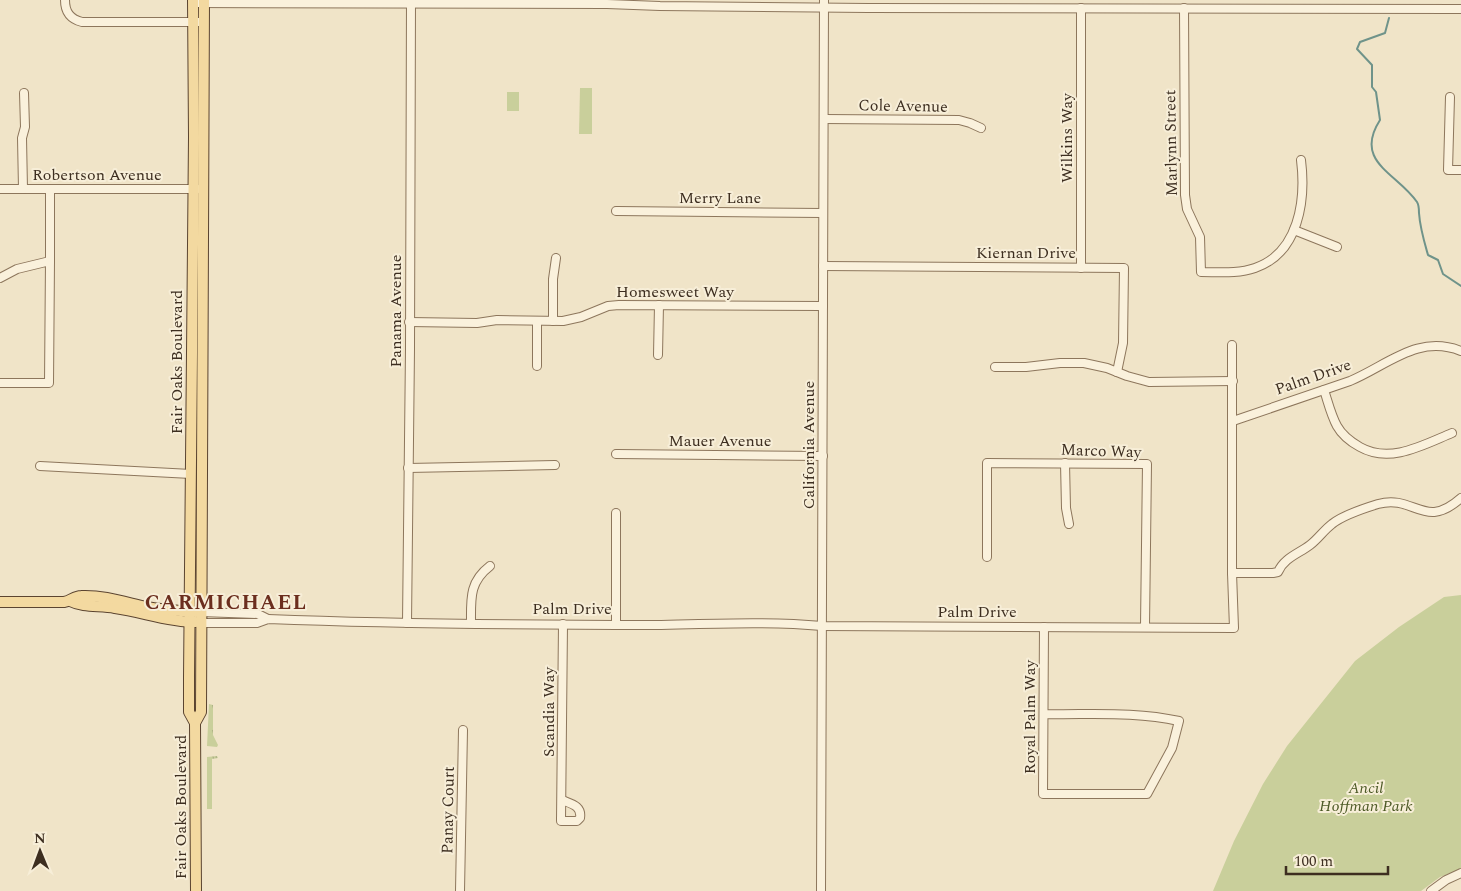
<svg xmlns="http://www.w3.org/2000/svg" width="1461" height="891" font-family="Spectral,serif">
	<defs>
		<pattern id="grass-tufts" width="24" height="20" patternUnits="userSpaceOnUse" patternTransform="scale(1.25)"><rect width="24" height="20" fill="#c9cf9b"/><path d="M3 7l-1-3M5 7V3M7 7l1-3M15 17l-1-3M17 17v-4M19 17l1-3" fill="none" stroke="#aeb285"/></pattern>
	</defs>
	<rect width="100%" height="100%" fill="#f0e4c8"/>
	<g fill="url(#grass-tufts)">
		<path d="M 209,704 L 213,705 L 213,735 L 218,745 L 217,747 L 207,746 Z"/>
		<path d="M 217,756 L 218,758 L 212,759 L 212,809 L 207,809 L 207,757 Z"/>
	</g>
	<g fill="#c9cf9b">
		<path d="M 580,88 L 592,88 L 592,134 L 579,134 Z"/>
		<rect x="507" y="92" width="12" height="19"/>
		<path d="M 1461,595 L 1461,869 L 1440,877 L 1421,891 L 1213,891 L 1234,841 L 1263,784 L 1287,746 L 1355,661 L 1399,627 L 1444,597 Z"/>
	</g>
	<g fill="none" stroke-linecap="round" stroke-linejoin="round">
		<path stroke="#6f938a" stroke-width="2" d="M 1389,18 L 1385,33 L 1360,42 L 1357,49 L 1372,65 L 1372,87 L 1376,92 L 1380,120 C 1353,162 1397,173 1417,202 C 1419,205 1419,209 1419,213 C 1420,228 1424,241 1428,255 L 1438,260 L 1443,274 L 1461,286"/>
		<g stroke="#8d765c" stroke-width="10">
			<g id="minor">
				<path d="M 65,0 C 65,12 70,19 82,22 L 199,22"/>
				<path d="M 193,3 L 607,4 L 660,6 L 868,8 L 1461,9"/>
				<path d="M 1184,8 L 1185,195 L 1187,209 L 1200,237 L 1201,272 C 1219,272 1238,274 1255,268 C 1299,253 1306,200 1301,160"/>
				<path d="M 1450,97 L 1448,170 L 1461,170"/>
				<path d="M 824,119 L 959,120 L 970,123 L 981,128"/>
				<path d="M 0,189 L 198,189"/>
				<path d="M 23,189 L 22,138 L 25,127 L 24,93"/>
				<path d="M 616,211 L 823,213"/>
				<path d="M 1294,230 L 1337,247"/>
				<path d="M 50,261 L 50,189"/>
				<path d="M 823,266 L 1124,268 L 1123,343 L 1117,372"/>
				<path d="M 1081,268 L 1081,8"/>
				<path d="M 0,278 L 17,269 L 50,261 L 49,383 L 0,383"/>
				<path d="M 553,321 L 553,279 L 556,258"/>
				<path d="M 409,322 L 477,323 L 497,320 L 563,321 L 581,317 L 608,306 L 619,305 L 823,306"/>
				<path d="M 658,355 L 659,305"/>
				<path d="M 537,366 L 537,321"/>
				<path d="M 995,367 L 1026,367 L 1060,363 L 1084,363 L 1107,368 L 1127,376 L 1149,382 L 1233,381"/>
				<path d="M 1324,390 C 1328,402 1331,415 1337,426 C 1342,435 1351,442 1360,447 C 1390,464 1423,445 1452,433"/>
				<path d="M 1233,421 L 1350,381 C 1388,365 1418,334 1461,351"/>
				<path d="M 616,454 L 823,456"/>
				<path d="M 1065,463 L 1066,508 L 1069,524"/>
				<path d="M 40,466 L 191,474"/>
				<path d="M 408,468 L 555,465"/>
				<path d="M 987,557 L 987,463 L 1147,464 L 1145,627"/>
				<path d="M 1232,573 L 1273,573 L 1278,572 C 1284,558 1298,554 1310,545 C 1318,539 1324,530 1332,524 C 1342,516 1365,508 1378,504 C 1415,494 1424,531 1461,498"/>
				<path d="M 201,612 L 258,614 L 268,619"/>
				<path d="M 201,623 L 257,623 L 268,619 C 397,624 526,625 655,625 C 711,624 767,621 822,626 L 1234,628 L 1232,573 L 1232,345"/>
				<path d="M 407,623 L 410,349 L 411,0"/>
				<path d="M 471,623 C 471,599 469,582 490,566"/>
				<path d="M 616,624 L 616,513"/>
				<path d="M 1044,714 C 1089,715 1135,711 1179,721 L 1172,748 L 1147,794 L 1043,794 L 1044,627"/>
				<path d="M 562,800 C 572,804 582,806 580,818 L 577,821 L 561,821 L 563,624"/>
				<path d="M 460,891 L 463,730"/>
				<path d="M 821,891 L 824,0"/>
				<path d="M 1431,891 L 1446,880 L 1461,873"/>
			</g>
		</g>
		<g stroke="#5b4430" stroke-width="12">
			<g id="major">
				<path d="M 193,0 L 194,137 L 189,677 L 189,712 L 195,723"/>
				<path d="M 70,601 C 84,608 100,605 115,608 C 143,612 168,622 196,622"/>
				<path d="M 0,602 L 64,602 C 70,601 75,596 81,596 C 104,595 124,602 146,607 C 163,610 179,611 196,612"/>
				<path d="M 196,891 L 195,723 L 201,712 L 204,0"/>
			</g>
		</g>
		<use href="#minor" stroke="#faf1dc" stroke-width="8"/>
		<use href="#major" stroke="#f3d9a0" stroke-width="10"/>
	</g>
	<g text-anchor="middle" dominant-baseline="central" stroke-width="4" stroke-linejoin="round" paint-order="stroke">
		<g font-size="16" fill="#3d2e20" stroke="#f7eed8">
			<text transform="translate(903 106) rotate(1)">Cole Avenue</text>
			<text transform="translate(1067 138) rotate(-90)">Wilkins Way</text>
			<text transform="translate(1171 143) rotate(-91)">Marlynn Street</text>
			<text x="97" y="175">Robertson Avenue</text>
			<text x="720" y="198">Merry Lane</text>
			<text x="1026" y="253">Kiernan Drive</text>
			<text x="675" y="292">Homesweet Way</text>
			<text transform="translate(396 311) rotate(-90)">Panama Avenue</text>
			<text transform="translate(177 362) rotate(-90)">Fair Oaks Boulevard</text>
			<text transform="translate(1313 377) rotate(-19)">Palm Drive</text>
			<text x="720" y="441">Mauer Avenue</text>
			<text transform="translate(809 445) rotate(-90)">California Avenue</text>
			<text transform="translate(1101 451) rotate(2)">Marco Way</text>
			<text x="572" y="609">Palm Drive</text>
			<text x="977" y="612">Palm Drive</text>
			<text transform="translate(549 712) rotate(-90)">Scandia Way</text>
			<text transform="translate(1030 717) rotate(-90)">Royal Palm Way</text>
			<text transform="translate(181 807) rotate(-90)">Fair Oaks Boulevard</text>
			<text transform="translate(448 810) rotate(-89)">Panay Court</text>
		</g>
		<g font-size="16" font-style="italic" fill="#4d5a26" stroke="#f7eed8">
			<text x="1366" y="788">Ancil<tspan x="1366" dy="18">Hoffman Park</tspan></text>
		</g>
		<g font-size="21" font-weight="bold" letter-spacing="1" fill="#6b2e1e" stroke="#f7eed8">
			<text x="226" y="603">CARMICHAEL</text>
		</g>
	</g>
	<g transform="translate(40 851) rotate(359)" stroke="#f7eed8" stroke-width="4" paint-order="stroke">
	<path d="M0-4L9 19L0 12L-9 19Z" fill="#3d2e20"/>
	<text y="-8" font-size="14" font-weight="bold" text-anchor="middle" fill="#3d2e20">N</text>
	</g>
	<path d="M1286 866v8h102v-8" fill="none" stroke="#3d2e20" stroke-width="2.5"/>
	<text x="1294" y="866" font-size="15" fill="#3d2e20" stroke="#f7eed8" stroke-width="4" paint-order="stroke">100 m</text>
</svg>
